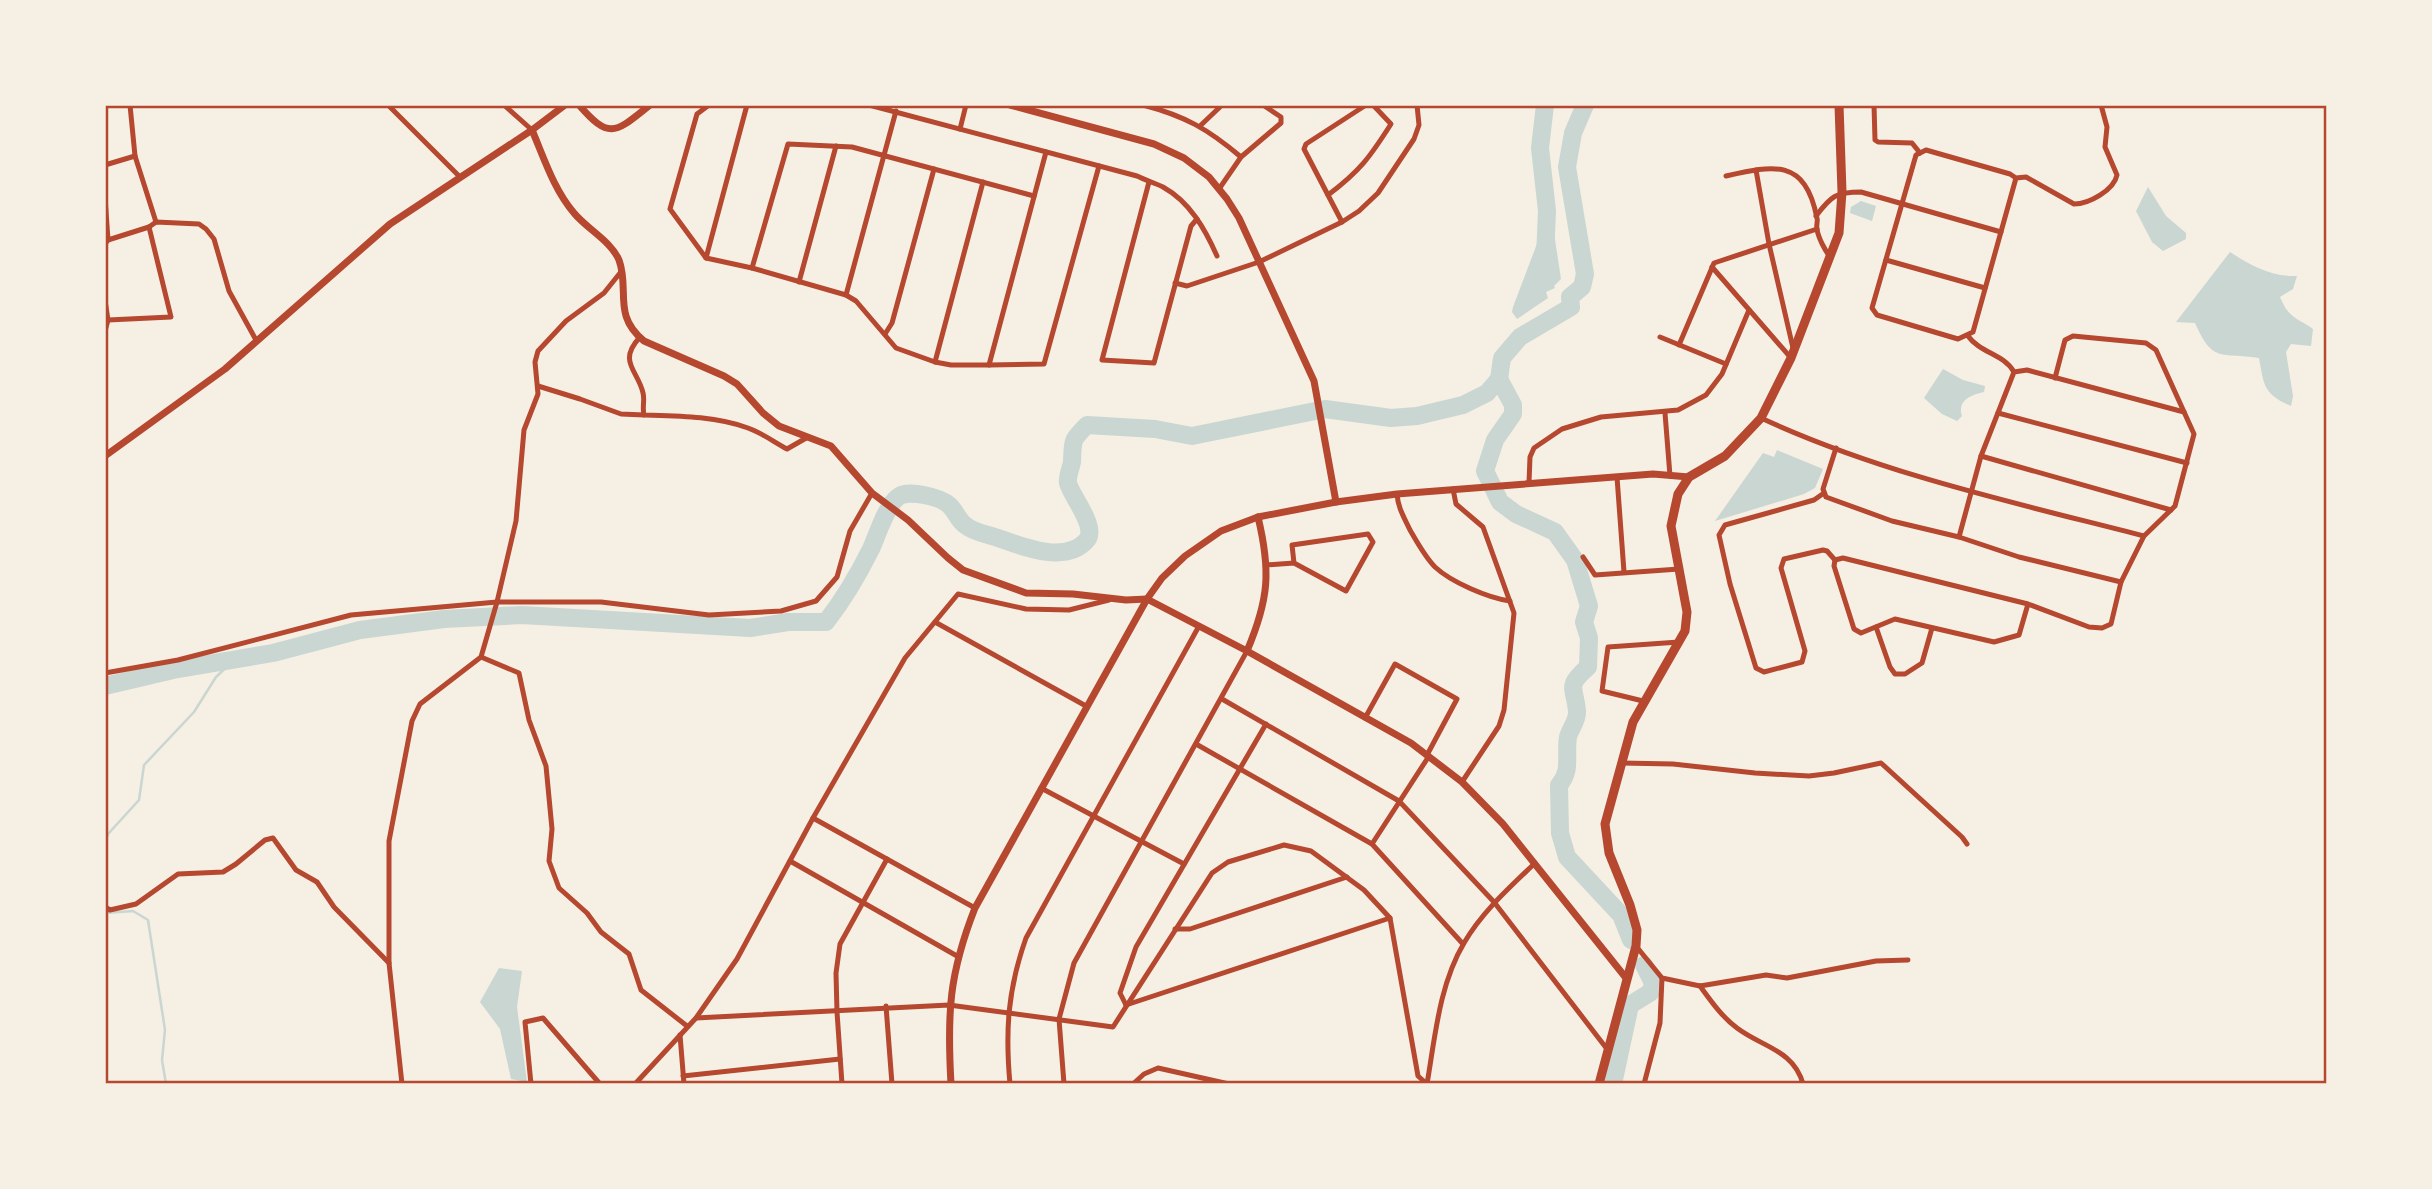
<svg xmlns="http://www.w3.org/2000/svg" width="2432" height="1189" font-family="'Fira Sans Condensed',sans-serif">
	<rect width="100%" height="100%" fill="#f6efe4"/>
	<g fill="#c9d6d2">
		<path d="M 2148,187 L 2166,216 L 2186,233 L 2186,239 L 2163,251 L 2152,242 L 2136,211 Z"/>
		<path d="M 1861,201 L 1876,206 L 1872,221 L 1850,213 L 1851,207 Z"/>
		<path d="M 1554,233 L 1561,279 L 1554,286 L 1555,288 L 1546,292 L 1548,298 L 1517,319 L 1512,312 L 1513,307 L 1538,241 L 1538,235 Z"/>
		<path d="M 2230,252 C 2250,265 2271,277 2297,276 L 2293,289 L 2280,297 C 2289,319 2296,317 2313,329 L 2311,346 L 2291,344 L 2286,352 L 2293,396 L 2291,406 C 2263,394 2264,385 2259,358 C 2221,352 2213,364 2195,323 L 2176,322 Z"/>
		<path d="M 1943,369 L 1963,380 L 1985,386 L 1984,392 C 1971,395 1957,400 1962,416 L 1957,421 L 1942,414 L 1924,398 Z"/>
		<path d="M 1777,450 L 1823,469 L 1815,488 L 1804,494 L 1715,521 L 1763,453 L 1774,457 Z"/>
		<path d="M 499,968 L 522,971 L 517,1007 L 527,1082 L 511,1079 L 500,1029 L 480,1002 Z"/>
	</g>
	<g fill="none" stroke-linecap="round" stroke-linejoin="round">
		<g stroke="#c9d6d2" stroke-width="2.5">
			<path d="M 105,843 L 108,834 L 139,800 L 144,765 L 194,712 L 216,677 L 235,659"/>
			<path d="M 105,913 L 133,911 L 148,920 L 165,1030 L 162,1060 L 166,1084"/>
		</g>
		<g stroke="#c9d6d2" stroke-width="18">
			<path d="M 1545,105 L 1540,148 L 1547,211 L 1545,258"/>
			<path d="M 1499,379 L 1513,405 L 1513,414 L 1495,440 L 1485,471 L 1500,502 L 1516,514 L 1555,532 L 1575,560 L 1589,606 L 1584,622 L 1589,638 L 1588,667 C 1565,687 1575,687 1577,711 C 1578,720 1570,729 1568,737 C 1565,755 1572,771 1559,785 L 1560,833 L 1567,857 L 1621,915 L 1631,940"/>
			<path d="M 105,686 L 173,670 L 273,653 L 360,630 L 444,619 L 522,615 L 750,628 L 788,622 L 826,622 C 844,599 858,575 871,549 C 877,536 886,506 898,497 C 908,489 940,497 949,505 C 955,510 958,520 965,525 C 973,532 986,534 995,537 C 1019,545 1064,565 1086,541 C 1099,528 1071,496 1068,483 C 1067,476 1071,468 1072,462 C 1073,440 1071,441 1087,425 L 1155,429 L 1192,436 L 1325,409 L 1391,418 L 1417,416 L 1463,405 L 1487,393 L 1499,379 L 1502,358 L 1520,337 L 1571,307 L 1570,297 L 1582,287 L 1585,274 L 1567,167 L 1573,133 L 1585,105"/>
			<path d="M 1613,1084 L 1630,1005 L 1651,992 L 1653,983 L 1644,965"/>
		</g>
		<g stroke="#b5482f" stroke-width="5">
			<path d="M 130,105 L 135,156 L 156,222"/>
			<path d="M 388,105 L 460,177"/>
			<path d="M 504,105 L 532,130"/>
			<path d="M 709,105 L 697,114 L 670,209 L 706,258 L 752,268 L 846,295 L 856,301 L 896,348 L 935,362 L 951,365 L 989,365 L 1044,364 L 1099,166"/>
			<path d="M 869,105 L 1137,176 C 1145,180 1155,183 1163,187 C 1190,202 1205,229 1217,256"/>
			<path d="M 1143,105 C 1185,116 1208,129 1241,157"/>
			<path d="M 1874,105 L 1875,140 L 1878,142 L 1912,143 L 1920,153"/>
			<path d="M 1200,126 L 1222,105"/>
			<path d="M 960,129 L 966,105"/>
			<path d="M 105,165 L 135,156"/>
			<path d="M 1756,170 L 1769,244 L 1793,348"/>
			<path d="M 1726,176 C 1774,165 1805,158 1817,218 C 1818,221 1816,225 1817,229 C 1818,237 1825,251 1831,258"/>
			<path d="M 2016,178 L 1973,332 L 1958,339 L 1877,315 L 1872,308 L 1916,155 L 1926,150 L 2010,174 L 2016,178 L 2026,177 L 2074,204 C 2089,204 2114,190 2117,175 L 2105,147 L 2107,127 L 2101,105"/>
			<path d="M 1149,182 L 1102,360 L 1154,363 L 1191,226 L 1197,219"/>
			<path d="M 1219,189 L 1241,157 L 1281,123 L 1281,117 L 1263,105"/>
			<path d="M 1328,195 C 1360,171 1370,157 1391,124 L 1373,105"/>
			<path d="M 105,197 L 108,240"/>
			<path d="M 1816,216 C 1831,196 1836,192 1861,192 L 2001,232"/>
			<path d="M 1342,222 L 1304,149 L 1306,144 L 1366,105"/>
			<path d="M 105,244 L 108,240 L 149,227 L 156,222 L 199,224 L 206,229 L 214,239 L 229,291 L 256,340"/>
			<path d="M 706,258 L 747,105"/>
			<path d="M 1886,260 L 1985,288"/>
			<path d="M 1712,267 L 1791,358"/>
			<path d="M 752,268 L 788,144 L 852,147 L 1034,196"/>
			<path d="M 799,282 L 836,146"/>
			<path d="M 1175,283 L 1187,286 L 1259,262 L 1342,222 L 1359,211 L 1378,193 L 1414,139 L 1419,125 L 1417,105"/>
			<path d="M 846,295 L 896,111"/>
			<path d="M 105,300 L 108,320 L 105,331"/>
			<path d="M 108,320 L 171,317 L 149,227"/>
			<path d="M 885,334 L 892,323 L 934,169"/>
			<path d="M 1968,336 C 1980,353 2004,354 2014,372"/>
			<path d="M 640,337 C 617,362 638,370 643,393 C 645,400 642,407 644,415 C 678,416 715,416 748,428 C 762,433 774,442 787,449 L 808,437"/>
			<path d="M 1660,337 L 1726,364"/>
			<path d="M 1679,345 L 1714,263 L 1817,229"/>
			<path d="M 935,362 L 983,182"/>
			<path d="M 989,365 L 1046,152"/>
			<path d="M 538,386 L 580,399 L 621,414 L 644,415"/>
			<path d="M 1665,413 L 1670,476"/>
			<path d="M 1998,413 L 2187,463"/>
			<path d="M 1761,418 C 1882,474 2016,503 2144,536"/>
			<path d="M 1836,448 L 1823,489 L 1826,497 L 1892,521 L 1959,537 L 2019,557 L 2121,582"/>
			<path d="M 1981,456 L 2171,510"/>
			<path d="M 1617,477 L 1624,572"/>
			<path d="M 1529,483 L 1530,457 L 1534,448 L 1562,429 L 1601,417 L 1678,410 L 1706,395 L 1722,374 L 1749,310"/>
			<path d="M 1453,489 L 1456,504 L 1483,527 L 1514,613 L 1504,710 L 1499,726 L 1462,782"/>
			<path d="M 1824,493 L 1814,500 L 1725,525 L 1719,535 L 1730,584 L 1756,668 L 1764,672 L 1802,662 L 1805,651 L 1781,568 L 1784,559 L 1823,550 L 1827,551 L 1835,560"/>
			<path d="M 1397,494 C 1398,508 1404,517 1410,530 C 1417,542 1425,557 1435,567 C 1451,582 1488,598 1510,601"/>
			<path d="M 1959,537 L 1981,456 L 2014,372 L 2027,370 L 2184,412"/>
			<path d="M 1583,557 L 1595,575 L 1679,569"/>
			<path d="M 1266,565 L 1294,563 L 1346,591 L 1373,542 L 1368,534 L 1292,545 L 1294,563"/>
			<path d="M 2028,604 L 2019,635 L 1994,642 L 1895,619 L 1861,633 L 1854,629 L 1834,566 L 1835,560 L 1843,558 L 2028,604 L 2089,627 L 2102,628 L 2111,624 L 2121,582 L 2144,536 L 2175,506 L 2194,434 L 2156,350 L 2146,343 L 2073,336 L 2065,340 L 2055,378"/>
			<path d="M 935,622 L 1086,706"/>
			<path d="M 1876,627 L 1890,667 L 1895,674 L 1905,674 L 1922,663 L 1932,628"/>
			<path d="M 481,657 L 519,673 L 529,720 L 546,766 L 552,829 L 549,861 L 559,888 L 587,913 L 601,932 L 629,954 L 641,990 L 687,1026"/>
			<path d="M 105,673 L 178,660 L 351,615 L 497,602 L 601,602 L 709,615 L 781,611 L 816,601 L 837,577 L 850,531 L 872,493"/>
			<path d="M 1222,699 L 1399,801 L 1494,902 L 1607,1049"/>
			<path d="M 1643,701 L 1602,691 L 1608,647 L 1679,642"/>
			<path d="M 1365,718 L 1395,664 L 1457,699 L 1427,755"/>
			<path d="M 1196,744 L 1372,844 L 1463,944"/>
			<path d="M 1621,763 L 1673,764 L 1755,773 L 1809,776 L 1834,773 L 1881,763 L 1962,837 L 1967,844"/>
			<path d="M 1041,788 L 1184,864"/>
			<path d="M 813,818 L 975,908"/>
			<path d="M 1372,844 L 1429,756"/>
			<path d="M 790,861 L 957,956"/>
			<path d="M 105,907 L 110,910 L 136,904 L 178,874 L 223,872 L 236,864 L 265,840 L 273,838 L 296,870 L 317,882 L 334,907 L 389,963"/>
			<path d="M 1175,929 L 1190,929 L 1347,877"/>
			<path d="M 1636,946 L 1662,978 L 1700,986 L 1766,975 L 1787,978 L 1876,961 L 1908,960"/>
			<path d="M 1700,986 C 1711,1001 1722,1017 1737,1028 C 1762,1047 1794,1050 1803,1084"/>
			<path d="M 1126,1005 L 1120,993 L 1136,947 L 1266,724"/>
			<path d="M 1126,1005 L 1390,918"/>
			<path d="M 886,1006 L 892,1084"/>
			<path d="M 696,1018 L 949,1005 L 1113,1027 L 1212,873 L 1228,862 L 1284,845 L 1311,851 L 1364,890 L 1390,918 L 1418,1076 L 1427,1084"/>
			<path d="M 680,1035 L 684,1084"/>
			<path d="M 683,1076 L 840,1059"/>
			<path d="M 402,1084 L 389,963 L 389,841 L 412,721 L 420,704 L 481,657 L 497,602 L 516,521 L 524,430 L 538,394 L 535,362 L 538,351 L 566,321 L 604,293 L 620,273"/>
			<path d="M 531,1084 L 525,1022 L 543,1018 L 600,1084"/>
			<path d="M 635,1084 L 696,1018 L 737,959 L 813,818 L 905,658 L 958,594 L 1026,609 L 1069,610 L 1109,600"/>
			<path d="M 842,1084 L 837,1012 L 836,973 L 840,944 L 887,859"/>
			<path d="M 1010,1084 C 1005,1030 1008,989 1026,938 L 1199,626"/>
			<path d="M 1064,1084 L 1059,1019 L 1074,963 L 1247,651"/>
			<path d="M 1133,1084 L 1144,1074 L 1158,1068 L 1229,1084"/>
			<path d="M 1427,1084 C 1435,1038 1439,985 1464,943 C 1482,912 1509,888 1535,863"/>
			<path d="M 1644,1084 L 1660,1023 L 1662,978"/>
		</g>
		<g stroke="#b5482f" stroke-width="7">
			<path d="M 579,105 C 610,141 616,132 650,105"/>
			<path d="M 1010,105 L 1154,144 L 1184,158 L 1209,177 L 1227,199 L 1239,218 L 1314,381 L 1336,502"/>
			<path d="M 532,130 C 544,158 554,190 574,213 C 587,229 611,241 619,260 C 630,290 612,315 644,341 L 724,376 L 737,384 L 763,413 L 779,426 L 831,446 L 872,493 L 908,520 L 948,558 L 963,570 L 1026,593 L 1073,594 L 1126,600 L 1147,599 L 1247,651 L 1411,743 L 1462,782 L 1503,824 L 1626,978"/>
			<path d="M 105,456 L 225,369 L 390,224 L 532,130 L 565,105"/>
			<path d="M 1247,651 C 1269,599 1271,571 1258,517"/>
			<path d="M 951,1084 C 947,1013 949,974 975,908 L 1147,599 L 1162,578 L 1185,556 L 1221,531 L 1258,517 L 1336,502 L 1397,494 L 1653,474 L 1689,477"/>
		</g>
		<path stroke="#b5482f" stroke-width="9" d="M 1599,1084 L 1636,946 L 1637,930 L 1630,905 L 1609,853 L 1605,824 L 1633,722 L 1685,631 L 1687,612 L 1671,526 L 1678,494 L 1689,477 L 1725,456 L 1761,418 L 1791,358 L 1839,233 L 1842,192 L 1839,105"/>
	</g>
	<rect width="2432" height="1189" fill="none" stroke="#f6efe4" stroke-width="214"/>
	<rect x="107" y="107" width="2218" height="975" fill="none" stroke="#b5482f" stroke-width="2.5"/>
</svg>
